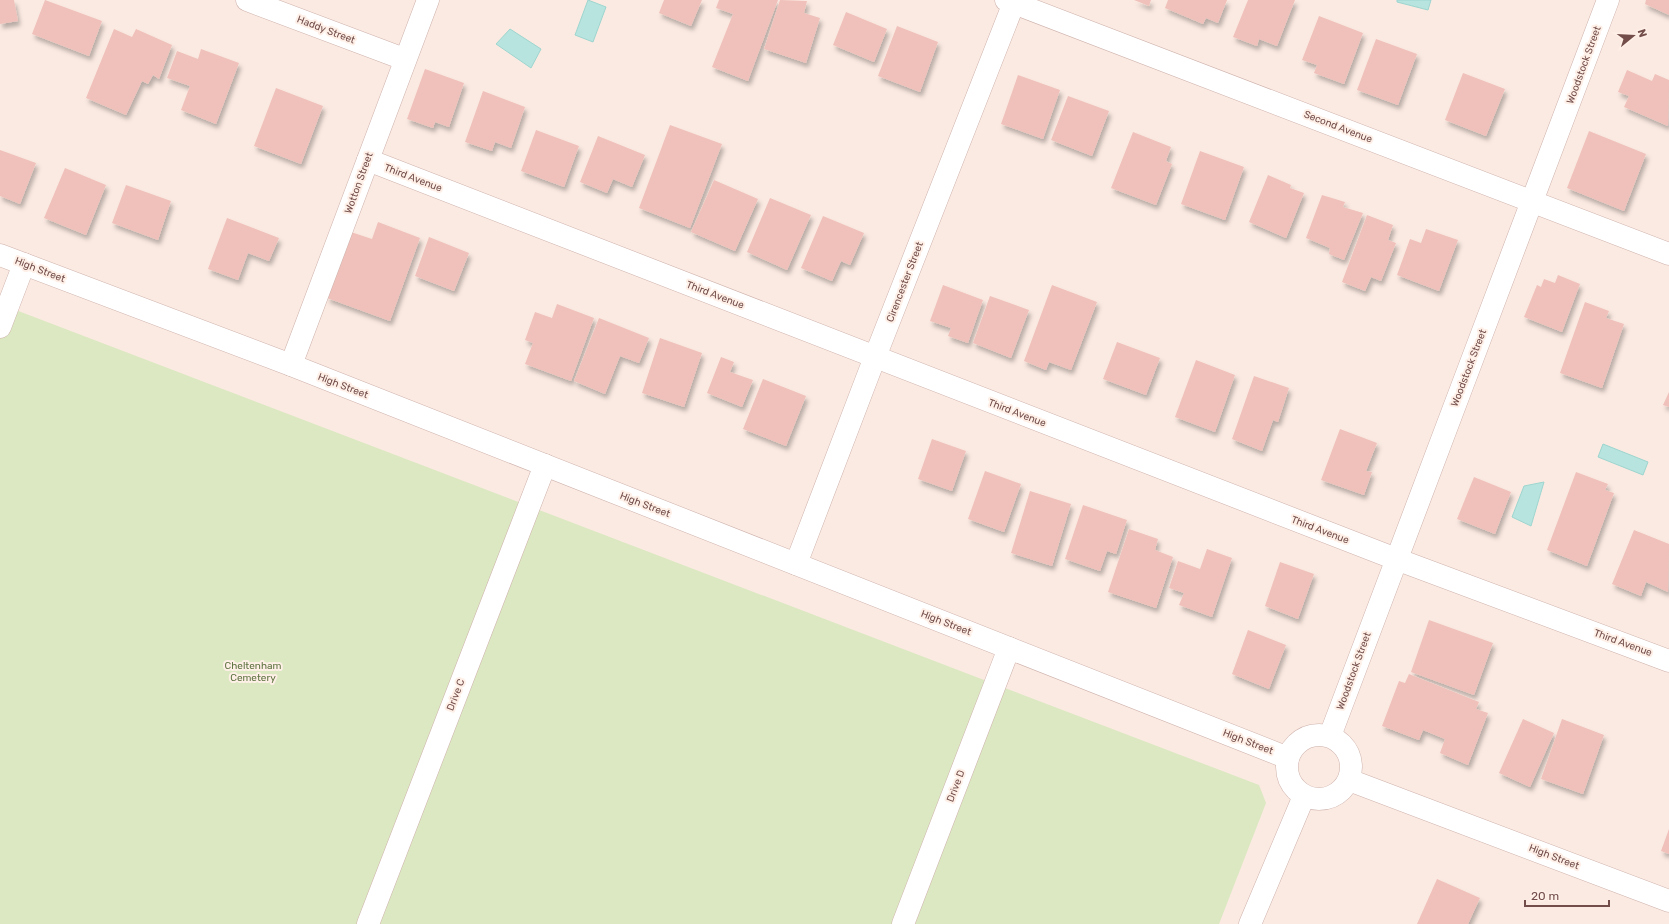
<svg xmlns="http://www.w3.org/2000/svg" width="1669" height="924" font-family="Rubik,sans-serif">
	<defs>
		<filter id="shadow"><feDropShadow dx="2.5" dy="4.5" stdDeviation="2" flood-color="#0004"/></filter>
	</defs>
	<rect width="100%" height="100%" fill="#fbeae2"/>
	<path fill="#dbe8c1" d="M 0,304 L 1259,785 L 1266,803 L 1219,924 L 0,924 Z"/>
	<g fill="#b7e4de" stroke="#9ed5cf">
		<path d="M 588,0 L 606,7 L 593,42 L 575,35 Z"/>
		<path d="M 1397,0 L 1431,0 L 1428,10 L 1397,2 Z"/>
		<path d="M 510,29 L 541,49 L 531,68 L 496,44 Z"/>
		<path d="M 1603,444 L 1648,462 L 1643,475 L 1598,457 Z"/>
		<path d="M 1544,482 L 1531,526 L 1512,517 L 1524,486 Z"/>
	</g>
	<g fill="#f0c1ba" filter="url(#shadow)">
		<path d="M 0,0 L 14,0 L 18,21 L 0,24 Z"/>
		<path d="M 45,0 L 102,21 L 89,56 L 32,34 Z"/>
		<path d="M 664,0 L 702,0 L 691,26 L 659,13 Z"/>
		<path d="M 719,0 L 778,0 L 748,81 L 712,67 L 733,14 L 716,8 Z"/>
		<path d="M 780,0 L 807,1 L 804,13 L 820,18 L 806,63 L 764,49 Z"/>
		<path d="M 1134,0 L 1151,0 L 1149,6 Z"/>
		<path d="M 1168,0 L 1227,0 L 1218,23 L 1206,18 L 1203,24 L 1165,8 Z"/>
		<path d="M 1248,0 L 1295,0 L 1277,46 L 1259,39 L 1257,46 L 1233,37 Z"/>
		<path d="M 1646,0 L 1669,0 L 1669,15 L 1645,4 Z"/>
		<path d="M 846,12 L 887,29 L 874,62 L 833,45 Z"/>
		<path d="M 1319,16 L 1363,33 L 1344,84 L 1314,73 L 1317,65 L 1302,60 Z"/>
		<path d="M 897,26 L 938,42 L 920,92 L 878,76 Z"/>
		<path d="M 114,29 L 132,37 L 136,29 L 172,45 L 159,79 L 153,75 L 148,84 L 142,81 L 126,115 L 86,98 Z"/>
		<path d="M 1376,39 L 1417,54 L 1398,105 L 1357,90 Z"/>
		<path d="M 201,49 L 239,63 L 216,124 L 181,110 L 190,86 L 167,78 L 177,51 L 198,59 Z"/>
		<path d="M 425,69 L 464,83 L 449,127 L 435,122 L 433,128 L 407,119 Z"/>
		<path d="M 1627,70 L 1652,81 L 1655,74 L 1669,80 L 1668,126 L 1624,107 L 1629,96 L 1618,92 Z"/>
		<path d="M 1463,73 L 1505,89 L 1486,136 L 1445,120 Z"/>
		<path d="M 1018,75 L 1060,90 L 1043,139 L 1001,124 Z"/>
		<path d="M 276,88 L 323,106 L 301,164 L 254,146 Z"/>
		<path d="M 483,91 L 525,107 L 511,148 L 495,142 L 492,151 L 465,142 Z"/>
		<path d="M 1068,96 L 1109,111 L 1092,156 L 1051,140 Z"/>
		<path d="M 670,125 L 722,144 L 690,228 L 639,208 Z"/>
		<path d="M 536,130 L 579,146 L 564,187 L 521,171 Z"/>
		<path d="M 1589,131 L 1646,154 L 1624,211 L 1567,188 Z"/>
		<path d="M 1133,132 L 1171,147 L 1166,161 L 1172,164 L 1156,205 L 1111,188 Z"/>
		<path d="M 598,136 L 645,155 L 632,187 L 613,179 L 607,193 L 580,182 Z"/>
		<path d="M 0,150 L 36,163 L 20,204 L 0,196 Z"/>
		<path d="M 1200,151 L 1244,167 L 1225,220 L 1181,204 Z"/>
		<path d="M 65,168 L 106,185 L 86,235 L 44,218 Z"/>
		<path d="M 1268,175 L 1291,185 L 1290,188 L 1304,193 L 1286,238 L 1249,222 Z"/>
		<path d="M 714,180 L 758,199 L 735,251 L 691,232 Z"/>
		<path d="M 126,185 L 171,201 L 158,240 L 112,223 Z"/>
		<path d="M 1322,195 L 1345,202 L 1343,207 L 1363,213 L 1344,260 L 1329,254 L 1330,248 L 1306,238 Z"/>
		<path d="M 770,198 L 811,215 L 787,270 L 747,252 Z"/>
		<path d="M 1367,215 L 1393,225 L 1388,240 L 1396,243 L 1381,281 L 1371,277 L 1365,291 L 1342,282 Z"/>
		<path d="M 823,216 L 864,233 L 850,265 L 841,261 L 832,281 L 801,268 Z"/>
		<path d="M 227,218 L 279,238 L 269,261 L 248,253 L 238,280 L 208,269 Z"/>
		<path d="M 378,222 L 420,238 L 390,321 L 327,298 L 351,232 L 372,239 Z"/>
		<path d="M 1426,229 L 1458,240 L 1439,291 L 1397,275 L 1410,239 L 1421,243 Z"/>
		<path d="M 429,237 L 469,253 L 454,291 L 415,276 Z"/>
		<path d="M 1558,275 L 1580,284 L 1562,332 L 1524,317 L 1537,285 L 1541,287 L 1544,279 L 1555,283 Z"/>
		<path d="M 943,285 L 983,300 L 968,343 L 948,336 L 951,328 L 930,321 Z"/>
		<path d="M 1052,285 L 1097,302 L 1071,370 L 1049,362 L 1046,370 L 1024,361 Z"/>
		<path d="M 990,296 L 1029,310 L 1011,358 L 973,343 Z"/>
		<path d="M 1585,302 L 1609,311 L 1606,318 L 1624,324 L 1602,388 L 1560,373 Z"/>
		<path d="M 557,304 L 594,318 L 571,381 L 525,364 L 533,343 L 525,340 L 535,312 L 552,318 Z"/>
		<path d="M 599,318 L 649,338 L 639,363 L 620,356 L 605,394 L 574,381 Z"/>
		<path d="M 660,338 L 702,353 L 684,407 L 642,393 Z"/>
		<path d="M 1117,342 L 1160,358 L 1146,395 L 1103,379 Z"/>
		<path d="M 721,357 L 734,362 L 730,372 L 753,380 L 742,407 L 707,393 Z"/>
		<path d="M 1196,360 L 1235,375 L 1215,432 L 1175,417 Z"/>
		<path d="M 1254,376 L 1289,388 L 1278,422 L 1273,420 L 1262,451 L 1232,439 Z"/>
		<path d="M 763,379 L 806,396 L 786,446 L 743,429 Z"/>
		<path d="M 1669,392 L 1669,407 L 1663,405 Z"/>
		<path d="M 1340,429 L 1377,443 L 1366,471 L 1372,472 L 1364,495 L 1321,480 Z"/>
		<path d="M 932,439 L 966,451 L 952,491 L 918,479 Z"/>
		<path d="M 985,471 L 1021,484 L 1004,532 L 968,519 Z"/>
		<path d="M 1576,472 L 1608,484 L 1605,490 L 1614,493 L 1587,566 L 1547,550 Z"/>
		<path d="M 1474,477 L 1511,492 L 1495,534 L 1457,519 Z"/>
		<path d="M 1030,491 L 1071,504 L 1052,566 L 1011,553 Z"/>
		<path d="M 1083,505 L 1127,520 L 1116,554 L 1107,551 L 1100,571 L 1065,559 Z"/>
		<path d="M 1129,529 L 1158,539 L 1155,550 L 1173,557 L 1156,608 L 1108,592 Z"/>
		<path d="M 1634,530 L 1669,544 L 1668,592 L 1646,582 L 1641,596 L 1612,584 Z"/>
		<path d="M 1207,549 L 1232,558 L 1212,617 L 1179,605 L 1184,593 L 1169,588 L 1178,561 L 1200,569 Z"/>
		<path d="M 1280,562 L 1314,574 L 1298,619 L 1265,606 Z"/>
		<path d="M 1429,620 L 1493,643 L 1474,695 L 1411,672 Z"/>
		<path d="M 1248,630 L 1286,645 L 1269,689 L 1232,674 Z"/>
		<path d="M 1409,674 L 1479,702 L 1476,709 L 1488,713 L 1468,765 L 1440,753 L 1445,739 L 1423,730 L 1419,740 L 1382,726 L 1399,681 L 1405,683 Z"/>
		<path d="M 1523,719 L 1554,733 L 1530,787 L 1499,773 Z"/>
		<path d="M 1562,719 L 1604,735 L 1583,794 L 1541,779 Z"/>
		<path d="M 1669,829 L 1669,854 L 1661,851 Z"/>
		<path d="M 1437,879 L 1480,898 L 1468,924 L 1417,924 Z"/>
	</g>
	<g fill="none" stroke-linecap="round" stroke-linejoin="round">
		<g stroke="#ceb2ac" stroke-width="23">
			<g id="minor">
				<path d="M 247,0 L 404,59"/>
				<path d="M 1006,0 L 1669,254"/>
				<path d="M 368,160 L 1396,559 L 1669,661"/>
				<path d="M 0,255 L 291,365 L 1288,758"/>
				<path d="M 0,327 L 24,264"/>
				<path d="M 291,365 L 428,0"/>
				<path d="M 796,564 L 875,357 L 1015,0"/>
				<circle cx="1319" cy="767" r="32"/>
				<path d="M 1330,736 C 1421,490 1517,246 1608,0"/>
				<path d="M 1349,780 L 1669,901"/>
				<path d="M 368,924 L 545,465"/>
				<path d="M 903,924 L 1009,648"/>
				<path d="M 1250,924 L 1304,796"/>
			</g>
		</g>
		<use href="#minor" stroke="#fff" stroke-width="22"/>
	</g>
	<g text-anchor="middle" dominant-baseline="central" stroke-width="4" stroke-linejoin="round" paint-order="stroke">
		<g font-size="10" fill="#724d49" stroke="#feefe7">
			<text transform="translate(326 30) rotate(21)">Haddy Street</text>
			<text transform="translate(1584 65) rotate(-70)">Woodstock Street</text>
			<text transform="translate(1338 127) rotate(21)">Second Avenue</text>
			<text transform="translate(413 178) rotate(21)">Third Avenue</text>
			<text transform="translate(359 183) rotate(-70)">Wotton Street</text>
			<text transform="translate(40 270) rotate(21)">High Street</text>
			<text transform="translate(905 282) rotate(-69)">Cirencester Street</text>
			<text transform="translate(715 295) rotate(21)">Third Avenue</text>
			<text transform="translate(1469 368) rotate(-69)">Woodstock Street</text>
			<text transform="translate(343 386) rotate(21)">High Street</text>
			<text transform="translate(1017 413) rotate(21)">Third Avenue</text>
			<text transform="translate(645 505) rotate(21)">High Street</text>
			<text transform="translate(1320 530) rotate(21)">Third Avenue</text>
			<text transform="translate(946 623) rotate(21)">High Street</text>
			<text transform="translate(1623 643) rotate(20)">Third Avenue</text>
			<text transform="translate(1354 671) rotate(-70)">Woodstock Street</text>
			<text transform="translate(456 695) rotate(-69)">Drive C</text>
			<text transform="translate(1248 742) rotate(21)">High Street</text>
			<text transform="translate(956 786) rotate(-69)">Drive D</text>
			<text transform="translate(1554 857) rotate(21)">High Street</text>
		</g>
		<g font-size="10" fill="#5c723f" stroke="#feefe7">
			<text x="253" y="666">Cheltenham<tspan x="253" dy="12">Cemetery</tspan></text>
		</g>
	</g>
	<g transform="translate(1633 36) rotate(72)" stroke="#feefe7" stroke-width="3" paint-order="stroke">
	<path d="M0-3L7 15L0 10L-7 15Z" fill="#724d49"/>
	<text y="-6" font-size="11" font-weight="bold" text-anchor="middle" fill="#724d49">N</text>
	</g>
	<path d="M1525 900v6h84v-6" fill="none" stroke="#724d49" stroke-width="2"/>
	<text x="1531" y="900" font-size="12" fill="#724d49" stroke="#feefe7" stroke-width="3" paint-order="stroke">20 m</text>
</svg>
